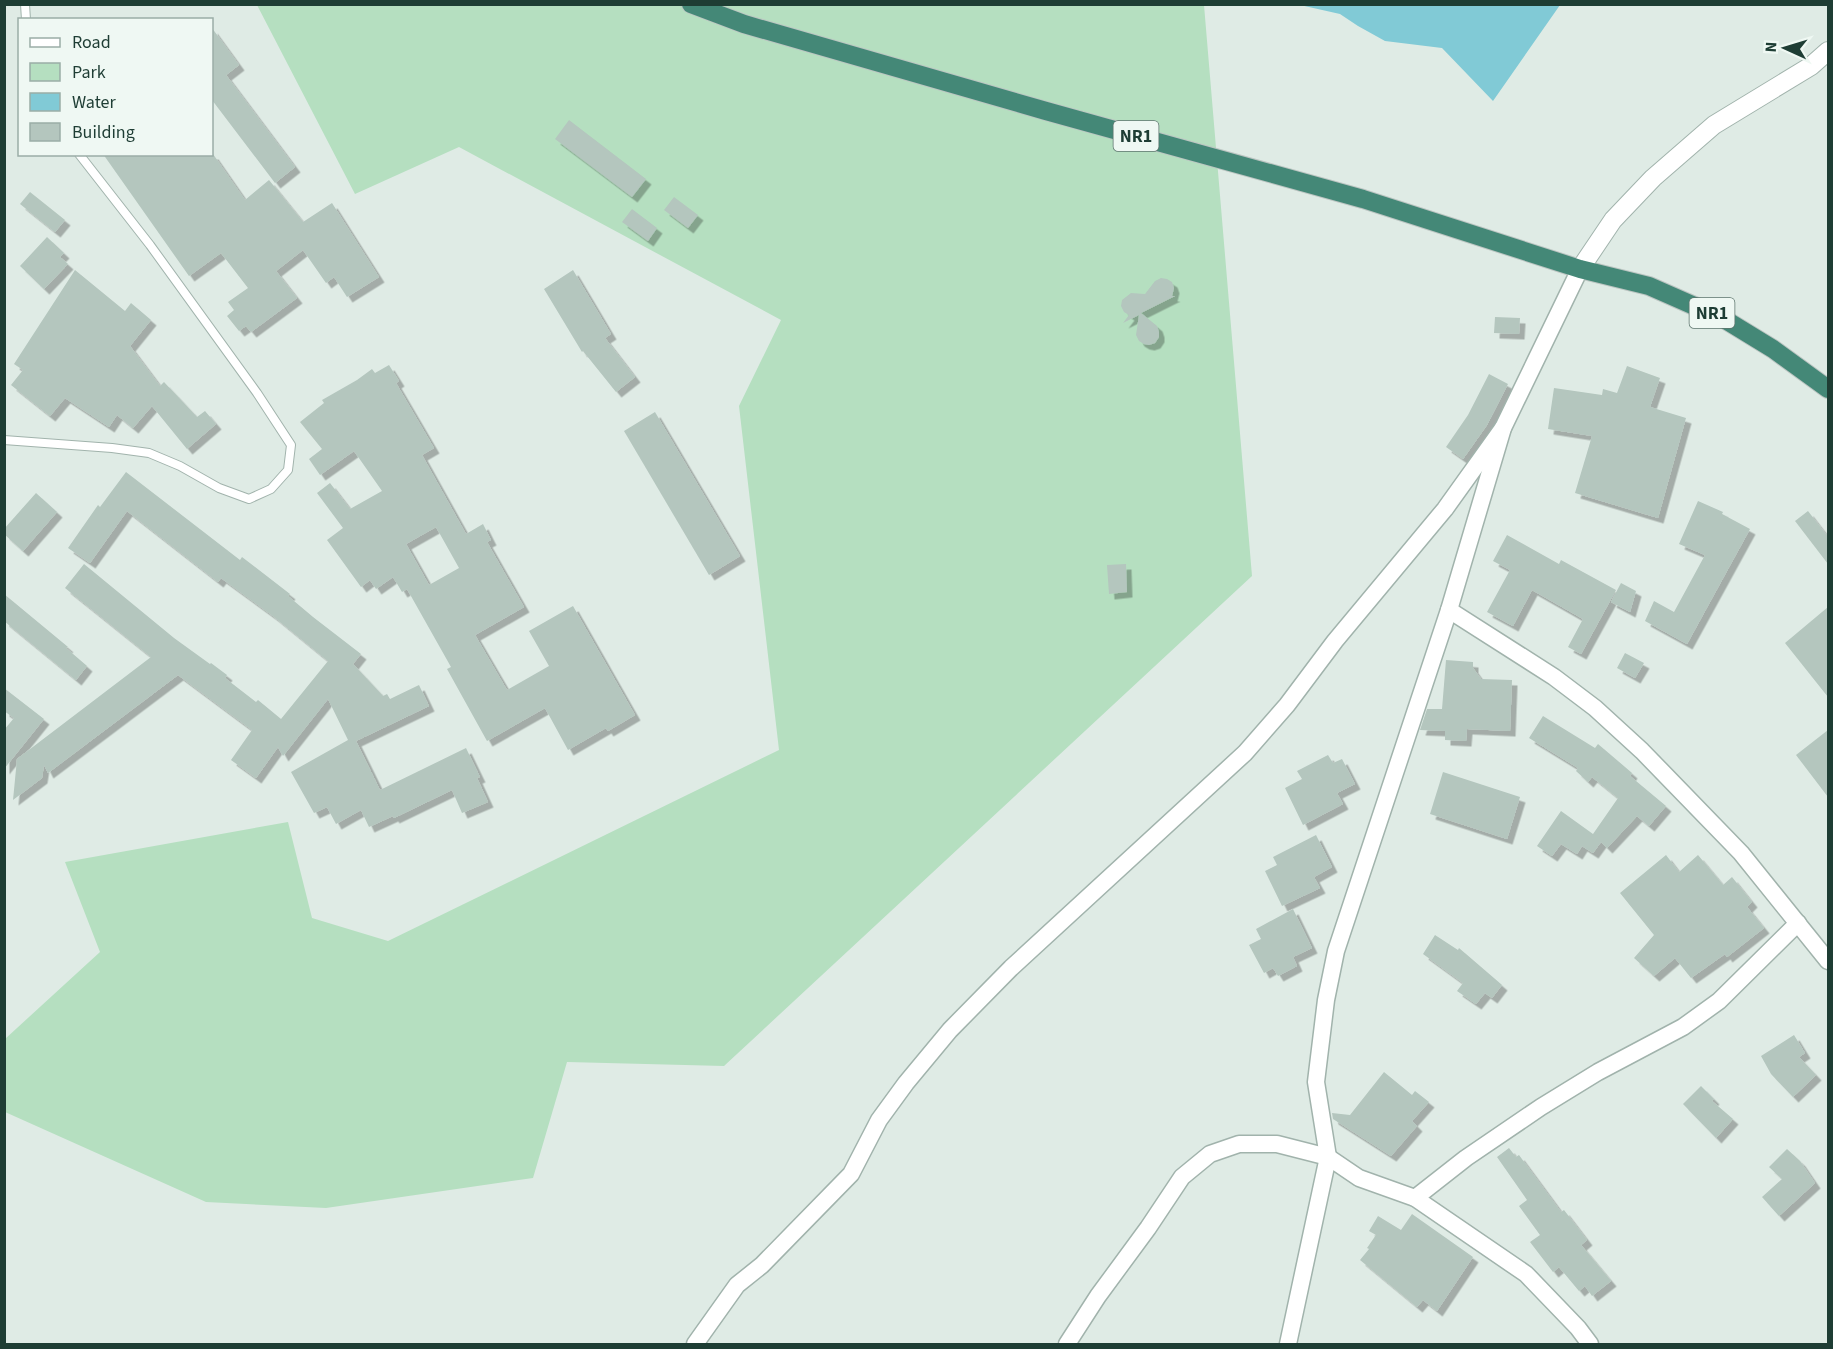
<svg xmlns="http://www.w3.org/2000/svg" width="1833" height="1349" font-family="'Source Sans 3',sans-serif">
	<defs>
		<filter id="shadow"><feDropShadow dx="5.5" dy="5.5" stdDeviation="0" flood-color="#0004"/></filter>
	</defs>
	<rect width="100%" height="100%" fill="#dfebe5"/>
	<path fill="#b5dfc0" d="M 257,5 L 1204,5 L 1252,576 L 724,1066 L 567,1062 L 533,1178 L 326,1208 L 206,1202 L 5,1112 L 5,1039 L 100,952 L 65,862 L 288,822 L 312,918 L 388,941 L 779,750 L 739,406 L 781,320 L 459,147 L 355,194 Z"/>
	<path fill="#81cad6" d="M 1300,5 L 1560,5 L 1493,101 L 1442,48 L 1385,41 L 1358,26 L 1340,14 Z"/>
	<g fill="#b4c6be" fill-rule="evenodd" filter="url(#shadow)">
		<path d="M 212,28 L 239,65 L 226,75 L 295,167 L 275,183 L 212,100 Z"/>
		<path d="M 569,120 L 646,179 L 632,197 L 555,139 Z"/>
		<path d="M 103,154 L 213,154 L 245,200 L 269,180 L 303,222 L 332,203 L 379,277 L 347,297 L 334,277 L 326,283 L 303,250 L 276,271 L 297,298 L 251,332 L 246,326 L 239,331 L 227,316 L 234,310 L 228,302 L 248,288 L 221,253 L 189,276 Z"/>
		<path d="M 30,192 L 65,220 L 55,232 L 20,204 Z"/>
		<path d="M 674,197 L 698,215 L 688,228 L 664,210 Z"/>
		<path d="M 632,209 L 657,228 L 648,241 L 622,222 Z"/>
		<path d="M 47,237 L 64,253 L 60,257 L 68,264 L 44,289 L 20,266 Z"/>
		<path d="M 75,270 L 125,311 L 131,303 L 151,320 L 130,346 L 160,386 L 164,382 L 197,417 L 205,411 L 216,424 L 187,449 L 152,406 L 133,428 L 117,415 L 109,427 L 65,398 L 50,416 L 11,385 L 23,370 L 14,364 Z"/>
		<path d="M 573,270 L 611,334 L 605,338 L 635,377 L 616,392 L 583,351 L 582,352 L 544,289 Z"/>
		<path d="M 1161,278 L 1167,279 L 1172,282 L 1174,288 L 1172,296 L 1175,296 L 1141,313 L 1157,326 L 1159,332 L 1159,337 L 1155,343 L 1149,345 L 1144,344 L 1139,341 L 1136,335 L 1139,315 L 1123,323 L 1129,315 L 1124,312 L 1121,306 L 1122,300 L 1131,293 L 1145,294 L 1155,281 Z"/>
		<path d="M 1495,317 L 1520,318 L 1519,334 L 1494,333 Z"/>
		<path d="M 389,365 L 399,381 L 396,383 L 434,448 L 422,455 L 466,534 L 483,524 L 491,540 L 487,542 L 524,607 L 475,635 L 507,690 L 549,666 L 529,631 L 573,606 L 635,715 L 608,731 L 606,728 L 568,750 L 545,708 L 487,741 L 447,669 L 451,667 L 407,589 L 402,592 L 393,577 L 376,589 L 370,580 L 361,587 L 327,540 L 343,528 L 317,493 L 330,483 L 350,509 L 382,491 L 354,451 L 320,475 L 309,459 L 322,449 L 300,422 L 324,403 L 322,400 L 357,380 L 372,369 L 375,373 ZM 436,527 L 459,568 L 429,585 L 406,544 Z"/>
		<path d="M 1627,366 L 1660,378 L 1650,407 L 1686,418 L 1658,518 L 1575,493 L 1592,436 L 1548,429 L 1554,388 L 1602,395 L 1603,389 L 1617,393 Z"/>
		<path d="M 1489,374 L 1508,384 L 1487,425 L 1463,459 L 1446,447 L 1468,415 Z"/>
		<path d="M 655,412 L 740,556 L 709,575 L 624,431 Z"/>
		<path d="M 126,472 L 240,560 L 242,557 L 290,594 L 288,596 L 313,617 L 361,654 L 353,664 L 383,696 L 387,694 L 390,699 L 419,685 L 429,706 L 356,741 L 380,790 L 466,748 L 480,777 L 477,778 L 488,802 L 462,813 L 452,790 L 394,818 L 393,816 L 369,827 L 361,810 L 336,824 L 327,807 L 314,813 L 291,772 L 348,740 L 328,699 L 283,756 L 278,747 L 256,778 L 231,760 L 252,730 L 178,675 L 48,773 L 44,765 L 42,778 L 13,800 L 17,759 L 151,657 L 65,588 L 84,564 L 174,638 L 210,664 L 211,663 L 227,675 L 225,678 L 256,702 L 258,700 L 281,719 L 328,661 L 273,616 L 221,578 L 218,582 L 127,511 L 90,563 L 68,548 L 98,505 L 100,507 Z"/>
		<path d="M 36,493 L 57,512 L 23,551 L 4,534 L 4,529 Z"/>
		<path d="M 1698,501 L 1723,512 L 1722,514 L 1750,529 L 1687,644 L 1645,621 L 1654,601 L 1674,612 L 1705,555 L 1679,544 Z"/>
		<path d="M 1808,511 L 1828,537 L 1828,564 L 1795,521 Z"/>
		<path d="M 1507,535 L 1559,564 L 1561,560 L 1616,590 L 1581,654 L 1568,647 L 1583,619 L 1532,590 L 1513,626 L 1487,612 L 1510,570 L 1493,561 Z"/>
		<path d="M 1126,564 L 1127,592 L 1109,594 L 1107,565 Z"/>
		<path d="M 1621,583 L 1636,591 L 1630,612 L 1611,602 Z"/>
		<path d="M 4,594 L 68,647 L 66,648 L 87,666 L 76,680 L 4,621 Z"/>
		<path d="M 1828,607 L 1828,697 L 1785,643 Z"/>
		<path d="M 1625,653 L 1644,663 L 1635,678 L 1617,668 Z"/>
		<path d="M 1446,660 L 1473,662 L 1473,668 L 1481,679 L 1512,680 L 1510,731 L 1467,729 L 1466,741 L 1445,740 L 1445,731 L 1420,730 L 1427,709 L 1442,709 Z"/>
		<path d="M 4,688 L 44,719 L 4,769 L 4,730 L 14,718 L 4,711 Z"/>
		<path d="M 1543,716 L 1595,748 L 1598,744 L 1632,773 L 1630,776 L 1666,806 L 1649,826 L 1637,816 L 1607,848 L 1601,842 L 1593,853 L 1582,846 L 1577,854 L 1561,844 L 1552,856 L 1537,846 L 1561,811 L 1593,834 L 1618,798 L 1592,777 L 1588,782 L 1576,771 L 1578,768 L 1529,738 Z"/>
		<path d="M 1828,730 L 1828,797 L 1796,755 Z"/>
		<path d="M 1328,755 L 1333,763 L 1342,759 L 1355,784 L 1337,793 L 1343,804 L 1303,825 L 1285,788 L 1302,779 L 1297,771 Z"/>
		<path d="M 1443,772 L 1520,797 L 1507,839 L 1430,814 Z"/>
		<path d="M 1316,835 L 1332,867 L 1314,877 L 1320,888 L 1282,906 L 1265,871 L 1277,865 L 1273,857 Z"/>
		<path d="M 1666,855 L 1679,872 L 1698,855 L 1723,885 L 1732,877 L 1752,902 L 1747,907 L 1764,928 L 1727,957 L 1725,954 L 1691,978 L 1675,958 L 1654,976 L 1634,958 L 1654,935 L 1620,893 Z"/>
		<path d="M 1293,909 L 1312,948 L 1293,957 L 1297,966 L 1278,976 L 1273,968 L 1264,973 L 1249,945 L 1261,939 L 1256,929 Z"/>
		<path d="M 1435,935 L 1458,950 L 1459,948 L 1502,985 L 1492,998 L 1485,993 L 1476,1004 L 1457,991 L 1463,983 L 1423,954 Z"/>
		<path d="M 1794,1035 L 1805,1053 L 1799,1057 L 1816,1075 L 1793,1097 L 1771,1074 L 1761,1056 Z"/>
		<path d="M 1384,1072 L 1412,1095 L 1415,1091 L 1429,1102 L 1412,1121 L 1417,1126 L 1391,1156 L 1333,1119 L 1332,1113 L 1350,1115 Z"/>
		<path d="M 1701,1086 L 1714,1099 L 1712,1101 L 1733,1119 L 1716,1138 L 1683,1104 Z"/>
		<path d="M 1509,1148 L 1516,1157 L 1519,1155 L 1561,1212 L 1564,1210 L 1587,1240 L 1581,1245 L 1611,1281 L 1592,1296 L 1585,1286 L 1579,1291 L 1559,1267 L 1553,1272 L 1530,1242 L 1540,1235 L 1519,1206 L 1527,1200 L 1497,1157 Z"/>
		<path d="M 1787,1149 L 1800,1161 L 1815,1183 L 1779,1216 L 1762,1197 L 1782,1179 L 1769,1167 Z"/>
		<path d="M 1412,1214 L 1473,1257 L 1437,1311 L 1423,1300 L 1417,1307 L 1360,1260 L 1369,1249 L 1367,1248 L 1376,1235 L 1369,1231 L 1378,1216 L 1401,1230 Z"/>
	</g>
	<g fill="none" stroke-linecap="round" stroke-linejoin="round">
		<g stroke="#a1b3ac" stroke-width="10">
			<g id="service">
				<path d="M 25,4 L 26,20"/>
				<path d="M 4,440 L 112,448 L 149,453 L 180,466 L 219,488 L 249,499 L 271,489 L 288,470 L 291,445 L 257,393 L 150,245 L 79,154"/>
			</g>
		</g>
		<g stroke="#a1b3ac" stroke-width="19">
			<g id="minor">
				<path d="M 1449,610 L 1554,677 L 1595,708 L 1642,751 L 1741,853 L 1828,961"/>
				<path d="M 1415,1198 L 1466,1158 L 1541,1107 L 1598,1072 L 1683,1027 L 1719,1001 L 1798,923"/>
				<path d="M 695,1344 L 737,1285 L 762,1265 L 851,1174 L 879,1120 L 906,1083 L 950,1030 L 1011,968 L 1245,753 L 1287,705 L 1335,641 L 1445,509 L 1503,428"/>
				<path d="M 1067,1344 L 1098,1296 L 1148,1228 L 1182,1177 L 1210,1154 L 1239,1144 L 1277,1144 L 1328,1157 L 1359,1178 L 1415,1198 L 1526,1274 L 1578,1328 L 1590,1344"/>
				<path d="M 1288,1344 L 1328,1157 L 1316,1082 L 1326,1000 L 1336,951 L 1449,610 L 1503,428 L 1580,269"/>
			</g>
		</g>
		<g stroke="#a1b3ac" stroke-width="20">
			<path id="tertiary" d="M 1580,269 L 1613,220 L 1653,178 L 1714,125 L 1811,66 L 1828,51"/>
		</g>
		<g stroke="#bcc5c2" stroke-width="20">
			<path id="trunk" d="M 691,4 L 744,24 L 1046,111 L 1363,199 L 1580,269 L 1649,286 L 1724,319 L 1773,349 L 1828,389"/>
		</g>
		<use href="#service" stroke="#fff" stroke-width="8"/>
		<use href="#minor" stroke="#fff" stroke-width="16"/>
		<use href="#tertiary" stroke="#fff" stroke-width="18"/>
		<use href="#trunk" stroke="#487" stroke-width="18"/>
	</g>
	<g text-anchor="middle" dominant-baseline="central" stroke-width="4.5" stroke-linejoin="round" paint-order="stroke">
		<g fill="#eff8f3" stroke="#5d756d" stroke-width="1.5">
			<rect x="1113.5" y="121" width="45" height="30" rx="4.5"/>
			<rect x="1689.5" y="298" width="45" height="30" rx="4.5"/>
		</g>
		<g font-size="18" font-weight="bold" fill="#1e3d34">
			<text x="1136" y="136">NR1</text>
			<text x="1712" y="313">NR1</text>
		</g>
	</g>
	<rect width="1833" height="1349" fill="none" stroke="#1e3d34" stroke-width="12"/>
	<rect x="18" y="18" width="195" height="138" fill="#eff8f3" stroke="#9bada7" stroke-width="1.5"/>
	<rect x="30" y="38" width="30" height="9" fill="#ffffff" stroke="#9bada7" stroke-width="1.5"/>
	<text x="72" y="48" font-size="18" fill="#1e3d34">Road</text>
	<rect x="30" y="63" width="30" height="18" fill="#b5dfc0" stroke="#9bada7" stroke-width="1.5"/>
	<text x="72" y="78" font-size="18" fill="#1e3d34">Park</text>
	<rect x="30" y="93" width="30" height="18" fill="#81cad6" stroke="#9bada7" stroke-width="1.5"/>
	<text x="72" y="108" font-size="18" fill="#1e3d34">Water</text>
	<rect x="30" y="123" width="30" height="18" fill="#b4c6be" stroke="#9bada7" stroke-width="1.5"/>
	<text x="72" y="138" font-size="18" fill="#1e3d34">Building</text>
	<g transform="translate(1785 48) rotate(274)" stroke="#eff8f3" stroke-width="4.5" paint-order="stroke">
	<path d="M0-4.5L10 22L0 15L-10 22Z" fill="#1e3d34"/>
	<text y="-9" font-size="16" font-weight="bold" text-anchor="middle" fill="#1e3d34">N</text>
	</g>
</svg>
